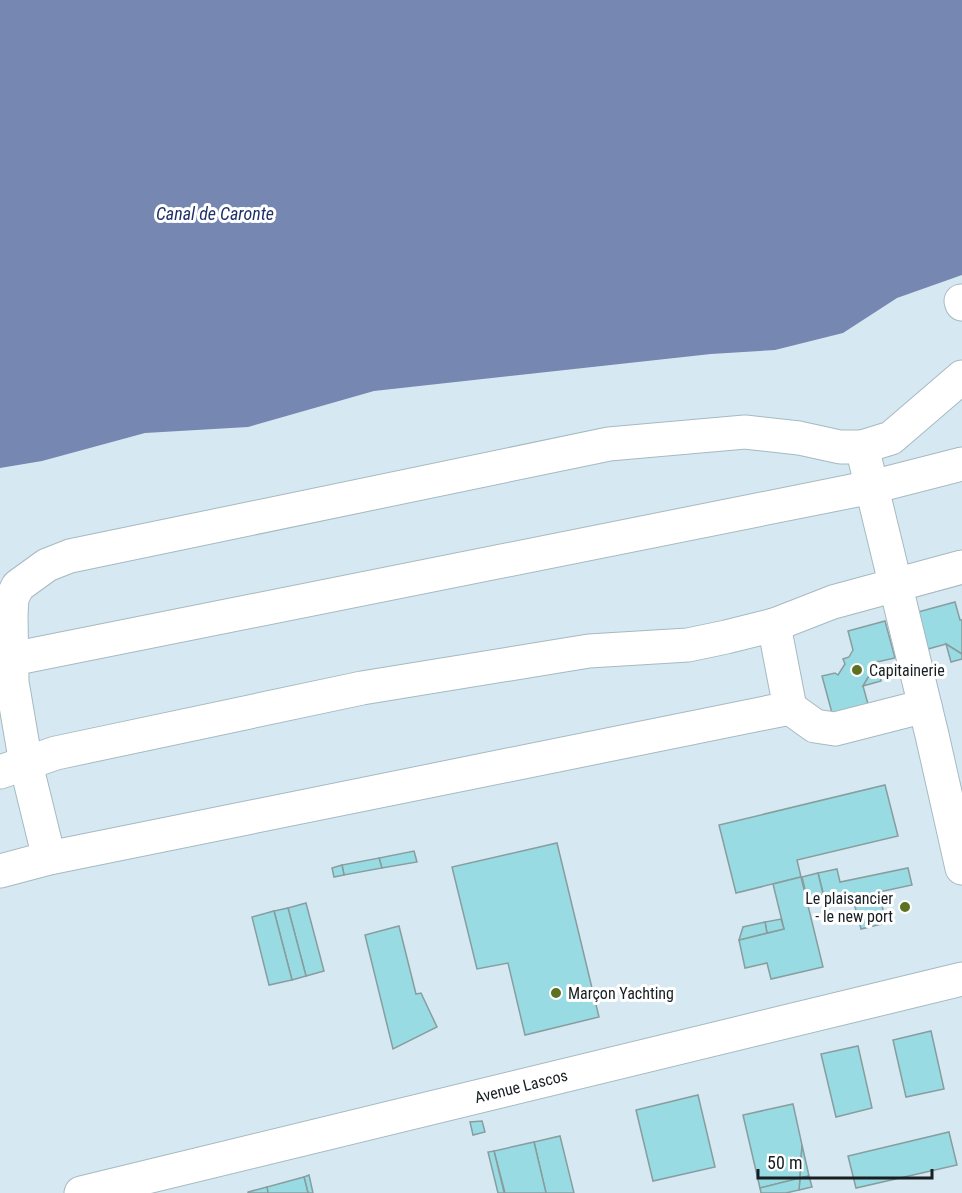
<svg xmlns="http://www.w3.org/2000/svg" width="962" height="1193" font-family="'Roboto Condensed',sans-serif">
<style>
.water{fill:#7687b2}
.building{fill:#98dbe3;stroke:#889d9f;stroke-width:1.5}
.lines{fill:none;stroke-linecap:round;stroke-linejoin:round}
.minor-casing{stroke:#a6b9c1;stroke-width:35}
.minor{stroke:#fff;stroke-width:33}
.poi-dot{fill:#5e7120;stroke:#fff;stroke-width:2}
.labels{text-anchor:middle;stroke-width:6;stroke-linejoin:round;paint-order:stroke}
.poi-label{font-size:16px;fill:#181f22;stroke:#fff;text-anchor:start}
.street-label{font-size:16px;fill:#181f22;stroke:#fff}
.water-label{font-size:18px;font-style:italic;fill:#203168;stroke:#fff}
</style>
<rect width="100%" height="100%" fill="#d6e9f2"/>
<path class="water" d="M0,0H962V275L897,298L843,333L775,350L711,354L374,391L248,427L145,433L42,461L0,468Z"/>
<g class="building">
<path d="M955,602L960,620H962V654L946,644L928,649L918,612Z"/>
<path d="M885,621L895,658L877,662L863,686L868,704L832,713L822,676L835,673L838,675L845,664L843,659L849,657L853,650L848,631Z"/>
<path d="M946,644L962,654V659L951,662Z"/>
<path d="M877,662L881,681L863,686Z"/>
<path d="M885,785L898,836L797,860L801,877L736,893L719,825Z"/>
<path d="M557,843L599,1017L525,1035L508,963L477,969L452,867Z"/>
<path d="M414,851L417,862L382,868L379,858Z"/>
<path d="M379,858L382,868L344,875L342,865Z"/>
<path d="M342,865L344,875L334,877L332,868Z"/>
<path d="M908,868L912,885L879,892L886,923L861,929L853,899L842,901L841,896L825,900L818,873L837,869L840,882Z"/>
<path d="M818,873L823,894L807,898L802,877Z"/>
<path d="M801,877L823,967L771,979L767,963L745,968L739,940L784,929L773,884Z"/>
<path d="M306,903L324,971L306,976L288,908Z"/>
<path d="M288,908L306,976L292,980L274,911Z"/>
<path d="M274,911L292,980L269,985L252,917Z"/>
<path d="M781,919L784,929L767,933L765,922Z"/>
<path d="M765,922L767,933L739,940L743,927Z"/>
<path d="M399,926L416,994L421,993L437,1027L393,1049L365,935Z"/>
<path d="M931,1031L944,1089L906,1097L893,1040Z"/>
<path d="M858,1046L872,1108L836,1117L821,1054Z"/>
<path d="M698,1095L715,1167L653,1181L636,1110Z"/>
<path d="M793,1104L802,1145L800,1178L760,1188L743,1115Z"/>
<path d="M482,1121L485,1132L473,1135L470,1122Z"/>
<path d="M949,1132L957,1165L856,1188L848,1156Z"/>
<path d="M560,1136L574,1193H546L534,1142Z"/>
<path d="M534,1142L546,1193H505L494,1151Z"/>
<path d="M802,1145L809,1176L800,1178Z"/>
<path d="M494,1151L504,1192L505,1193H498L488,1152Z"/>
<path d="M309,1175L313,1193H308L304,1177Z"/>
<path d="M809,1176L812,1187L799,1190L800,1178Z"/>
<path d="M304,1177L308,1193H268L267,1187Z"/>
<path d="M800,1178L799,1190L786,1193H761L760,1188Z"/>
<path d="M267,1187L268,1193H248V1192Z"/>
</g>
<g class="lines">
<g class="minor-casing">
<g id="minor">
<path d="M961,301L962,304"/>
<path d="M962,377L891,438L862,447L932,735L962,868"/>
<path d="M12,659L872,487L962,464"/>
<path d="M790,708L815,726L835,729L925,706"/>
<path d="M0,772L56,753L362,688L589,651L688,645L726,637L774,625L833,602L962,567"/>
<path d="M49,858L26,764L12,682L11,615L12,598L18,586L47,565L70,556L609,444L745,432L799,438L840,447H862"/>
<path d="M0,871L49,858L790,708L774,625"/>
<path d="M81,1193L962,979"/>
</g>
</g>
<use href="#minor" class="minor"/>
</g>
<g class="poi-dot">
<circle cx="857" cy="670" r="6"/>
<circle cx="905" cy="907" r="6"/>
<circle cx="556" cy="993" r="6"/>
</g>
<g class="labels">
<g class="poi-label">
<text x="869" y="676">Capitainerie</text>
<text x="893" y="904" text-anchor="end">Le plaisancier<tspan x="893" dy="18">- le new port</tspan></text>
<text x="568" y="999">Marçon Yachting</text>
</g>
<g class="street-label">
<text transform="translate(521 1086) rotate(-14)" y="6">Avenue Lascos</text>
</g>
<g class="water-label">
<text x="215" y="220">Canal de Caronte</text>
</g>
</g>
<path d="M758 1169v9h174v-9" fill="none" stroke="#181f22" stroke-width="3"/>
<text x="767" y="1169" font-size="18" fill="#181f22" stroke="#ffffff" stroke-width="4.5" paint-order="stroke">50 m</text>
</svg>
